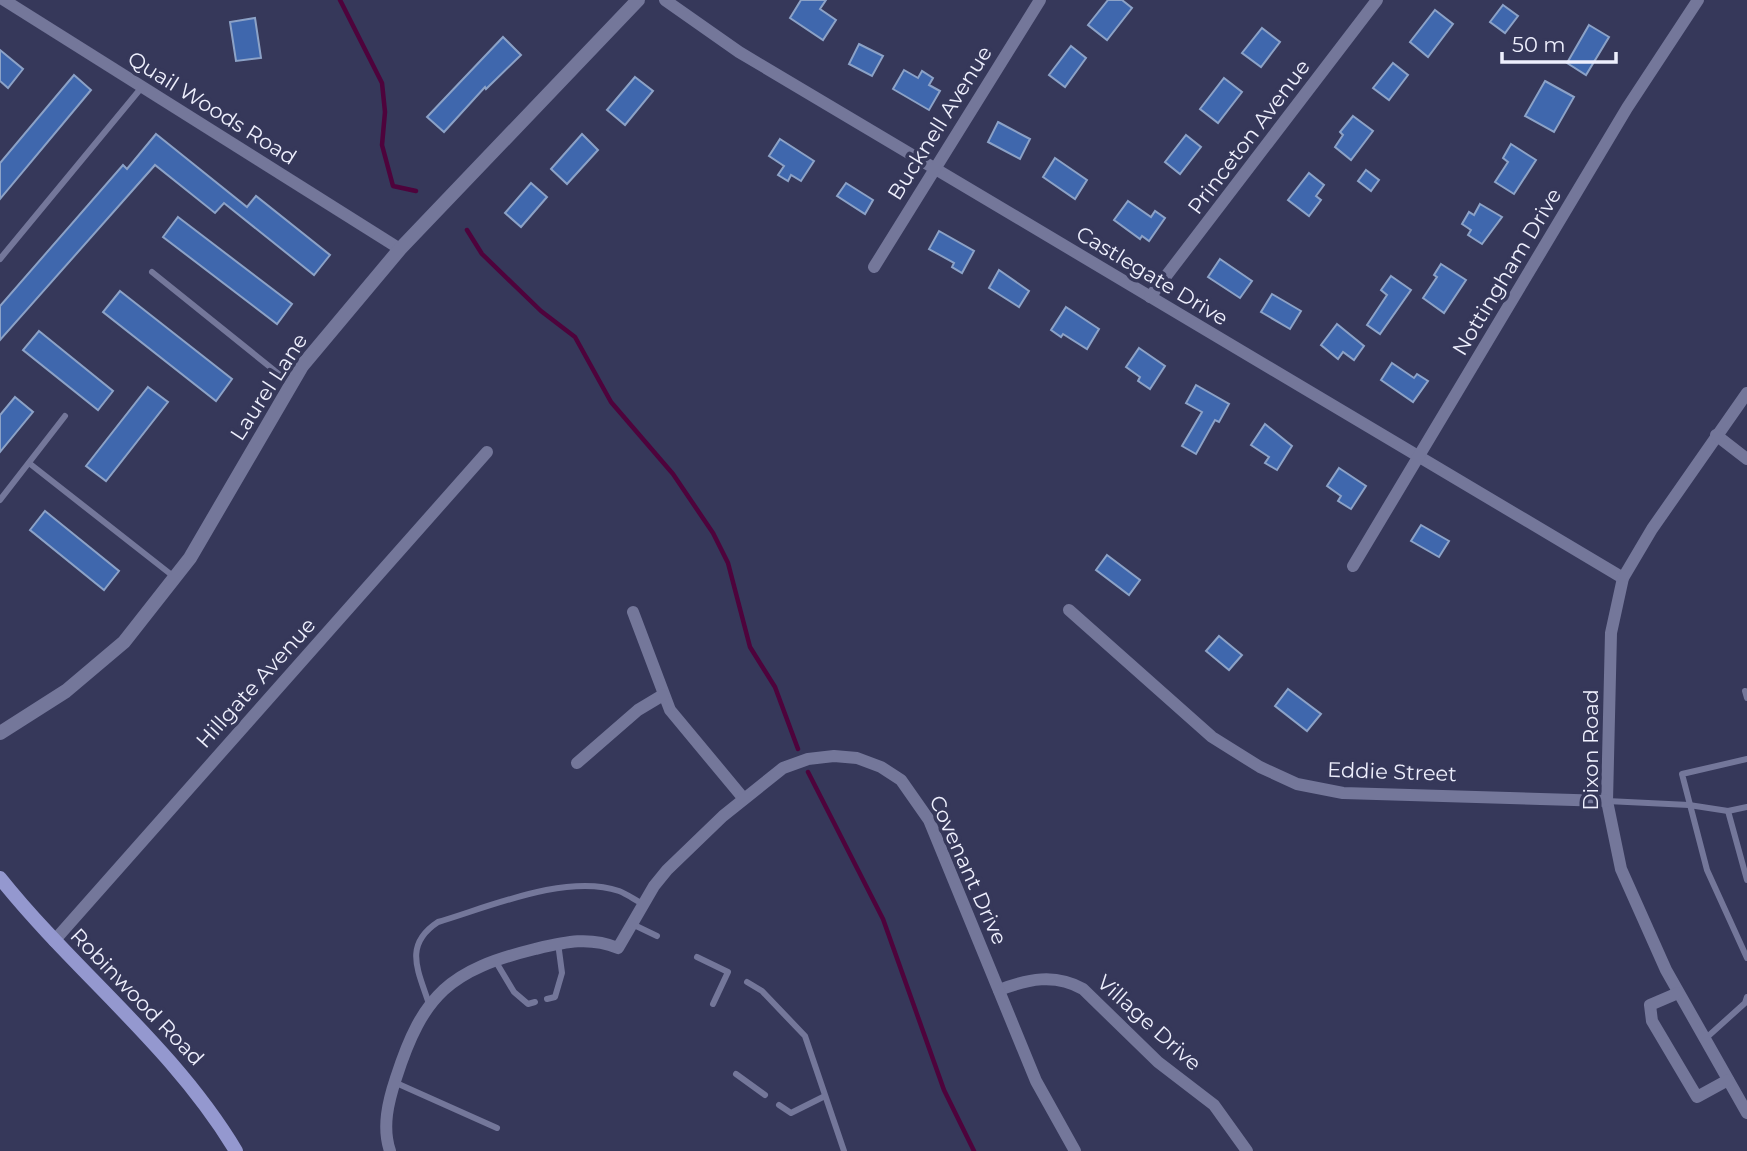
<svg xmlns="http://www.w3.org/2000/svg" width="1747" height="1151" font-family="Montserrat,sans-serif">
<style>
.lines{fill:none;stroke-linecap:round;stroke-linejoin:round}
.stream{stroke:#4e033c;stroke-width:4.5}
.building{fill:#3f67ad;stroke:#8ca2c7;stroke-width:2}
.service{stroke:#74779a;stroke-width:6}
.minor{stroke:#74779a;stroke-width:12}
.tertiary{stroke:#74779a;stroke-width:14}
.secondary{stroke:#9498cf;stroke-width:14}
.labels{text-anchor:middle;stroke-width:7;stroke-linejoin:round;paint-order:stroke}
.street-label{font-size:21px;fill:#eeeffd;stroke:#36385a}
</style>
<rect width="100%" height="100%" fill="#36385a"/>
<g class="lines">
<g class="stream">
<path d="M340,0L382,83L385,112L382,145L393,186L416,191"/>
<path d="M467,230L482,254L541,311L575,337L611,402L673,474L713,533L728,563L750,647L775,687L798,749"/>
<path d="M808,772L883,919L944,1090L974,1151"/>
</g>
</g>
<g class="building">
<path d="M801,0H826L820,9L836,20L823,40L790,18Z"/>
<path d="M1108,0H1122L1132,8L1107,40L1088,25Z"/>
<path d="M1503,5L1518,16L1505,33L1490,22Z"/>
<path d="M1435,10L1453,24L1428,57L1410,42Z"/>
<path d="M255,18L261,58L236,61L230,22Z"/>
<path d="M1589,25L1609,37L1586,75L1567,63Z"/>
<path d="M1262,28L1280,42L1261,67L1242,53Z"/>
<path d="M503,37L521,55L486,89L485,87L444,132L427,117Z"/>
<path d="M859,44L883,56L872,76L849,64Z"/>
<path d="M1071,46L1086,58L1065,87L1049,75Z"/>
<path d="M0,50L23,69L8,88L0,81Z"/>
<path d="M1393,63L1408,75L1389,100L1373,88Z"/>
<path d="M904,70L918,78L922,71L933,78L929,85L940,91L929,110L893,89Z"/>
<path d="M74,75L91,90L0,199V163Z"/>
<path d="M635,77L653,91L625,125L607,110Z"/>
<path d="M1224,78L1242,92L1218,123L1200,109Z"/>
<path d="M1545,81L1574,97L1554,132L1525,116Z"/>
<path d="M1353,116L1373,131L1351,160L1335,147L1343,135L1340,132Z"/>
<path d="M998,122L1030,139L1020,159L988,142Z"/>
<path d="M156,134L247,207L256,196L330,255L314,275L224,203L215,213L155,165L0,340V306L123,165L127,169Z"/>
<path d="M582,134L598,150L567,184L551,169Z"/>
<path d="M1186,135L1201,147L1180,174L1165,162Z"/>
<path d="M780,139L814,161L801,181L791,175L788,181L778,175L784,166L769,156Z"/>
<path d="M1511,144L1536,160L1514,194L1495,182L1508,162L1503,158Z"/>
<path d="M1055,158L1087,180L1075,199L1043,177Z"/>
<path d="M1366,170L1379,180L1371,191L1358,181Z"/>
<path d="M1309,173L1324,185L1316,196L1321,200L1309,216L1288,200Z"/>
<path d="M531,183L547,197L521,227L505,213Z"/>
<path d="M846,183L873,200L865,214L837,196Z"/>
<path d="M1128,201L1151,217L1155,211L1165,218L1149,241L1142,236L1140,239L1114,220Z"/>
<path d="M1480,204L1502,217L1482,244L1468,235L1471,230L1462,224L1469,212L1474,215Z"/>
<path d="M178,217L292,304L277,324L163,237Z"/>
<path d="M939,231L974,251L962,273L952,267L954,263L929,249Z"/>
<path d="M1220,259L1252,281L1240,298L1208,277Z"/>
<path d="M1441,264L1466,280L1444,313L1423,298L1437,277L1434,275Z"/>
<path d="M999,270L1029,291L1019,307L989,288Z"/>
<path d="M1391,276L1411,290L1380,334L1367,325L1387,295L1381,290Z"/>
<path d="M120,291L232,379L216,401L103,312Z"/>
<path d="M1272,294L1301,311L1290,329L1261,312Z"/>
<path d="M1066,307L1099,329L1087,349L1063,334L1061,337L1051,330Z"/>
<path d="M1337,324L1364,346L1354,360L1343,352L1338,359L1321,345Z"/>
<path d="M39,331L113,391L98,410L23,350Z"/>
<path d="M1139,348L1165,366L1150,389L1138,381L1140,377L1126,367Z"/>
<path d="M1392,363L1414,378L1417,374L1428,381L1413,402L1381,380Z"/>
<path d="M1196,385L1229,404L1219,422L1215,420L1196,454L1182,446L1202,412L1186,403Z"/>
<path d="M148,387L168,402L106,481L86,466Z"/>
<path d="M15,397L33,412L0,452V415Z"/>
<path d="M1265,424L1292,446L1277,470L1265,463L1269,457L1251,445Z"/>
<path d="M1339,468L1366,486L1351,509L1338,501L1341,496L1327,486Z"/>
<path d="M45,511L119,571L104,590L30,530Z"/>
<path d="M1421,525L1449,541L1439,557L1411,541Z"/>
<path d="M1107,555L1140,580L1129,595L1096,570Z"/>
<path d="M1219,636L1242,655L1229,670L1206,651Z"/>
<path d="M1288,689L1321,714L1307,731L1275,706Z"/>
</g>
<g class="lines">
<g class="service">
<path d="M0,259L142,87"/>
<path d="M152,272L290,383"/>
<path d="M29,463L173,576"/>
<path d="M0,500L65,416"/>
<path d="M1745,691L1747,698"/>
<path d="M1747,759L1682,774L1707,870L1747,958"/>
<path d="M1607,801L1689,805L1728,811L1747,807"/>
<path d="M1728,811L1747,880"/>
<path d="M632,924L657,936"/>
<path d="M697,957L728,972L713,1004"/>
<path d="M496,962L514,992L528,1004L535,1002"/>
<path d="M747,982L762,991L805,1036L844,1151"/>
<path d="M547,999L555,997L562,973L558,943"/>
<path d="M429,1004C418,970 403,945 438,922C489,907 567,873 619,891C627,894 635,900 643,904"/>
<path d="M1705,1039L1745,1003L1747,997"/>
<path d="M736,1074L765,1095"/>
<path d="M394,1082L497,1128"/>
<path d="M779,1105L791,1113L825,1096"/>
</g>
<g class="minor">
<path d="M4,0L400,249"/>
<path d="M665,0L739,52L1623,578"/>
<path d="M874,267L1040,0"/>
<path d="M1150,297L1377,0"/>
<path d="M1747,393L1652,529L1623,578L1611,633L1607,801L1621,869L1666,970L1747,1113"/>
<path d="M1716,435L1747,459"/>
<path d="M1353,566L1627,108L1698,0"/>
<path d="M1069,610L1212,737L1260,767L1297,784L1343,793L1607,801"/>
<path d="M633,612L670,710L744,799"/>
<path d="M577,763L638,710L663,695"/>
<path d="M54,941L487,452"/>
<path d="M999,990C1028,979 1055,973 1083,989L1158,1062L1214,1105L1247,1151"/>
<path d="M1678,993L1650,1005L1652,1021L1697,1097L1728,1080"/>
<path d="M390,1151C382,1127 388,1102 396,1078C423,994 450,970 535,949C565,942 589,936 618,948L654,886L667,870L723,816L783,768L808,759L834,756L857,758L881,767L901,780L929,820L1036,1081L1075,1151"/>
</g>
<path class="tertiary" d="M0,733L66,691L124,642L190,558L302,366L400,249L638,0"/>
<path class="secondary" d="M0,878C76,973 173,1046 236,1151"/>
</g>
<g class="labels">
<g class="street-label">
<text transform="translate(212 108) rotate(32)" y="7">Quail Woods Road</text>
<text transform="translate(940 123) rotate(-58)" y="7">Bucknell Avenue</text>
<text transform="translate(1249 137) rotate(-53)" y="7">Princeton Avenue</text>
<text transform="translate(1507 272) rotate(-59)" y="7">Nottingham Drive</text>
<text transform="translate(1152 276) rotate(31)" y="7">Castlegate Drive</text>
<text transform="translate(269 387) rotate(-57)" y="7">Laurel Lane</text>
<text transform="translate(256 683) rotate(-48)" y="7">Hillgate Avenue</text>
<text transform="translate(1591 750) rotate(-90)" y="7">Dixon Road</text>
<text transform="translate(1392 772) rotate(2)" y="7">Eddie Street</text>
<text transform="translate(968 870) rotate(66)" y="7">Covenant Drive</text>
<text transform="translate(137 997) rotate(46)" y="7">Robinwood Road</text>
<text transform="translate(1149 1023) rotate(42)" y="7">Village Drive</text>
</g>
</g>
<path d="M1502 52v10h114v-10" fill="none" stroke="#eeeffd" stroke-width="3.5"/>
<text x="1512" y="52" font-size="21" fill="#eeeffd" stroke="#36385a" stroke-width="5" paint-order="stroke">50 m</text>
</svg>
